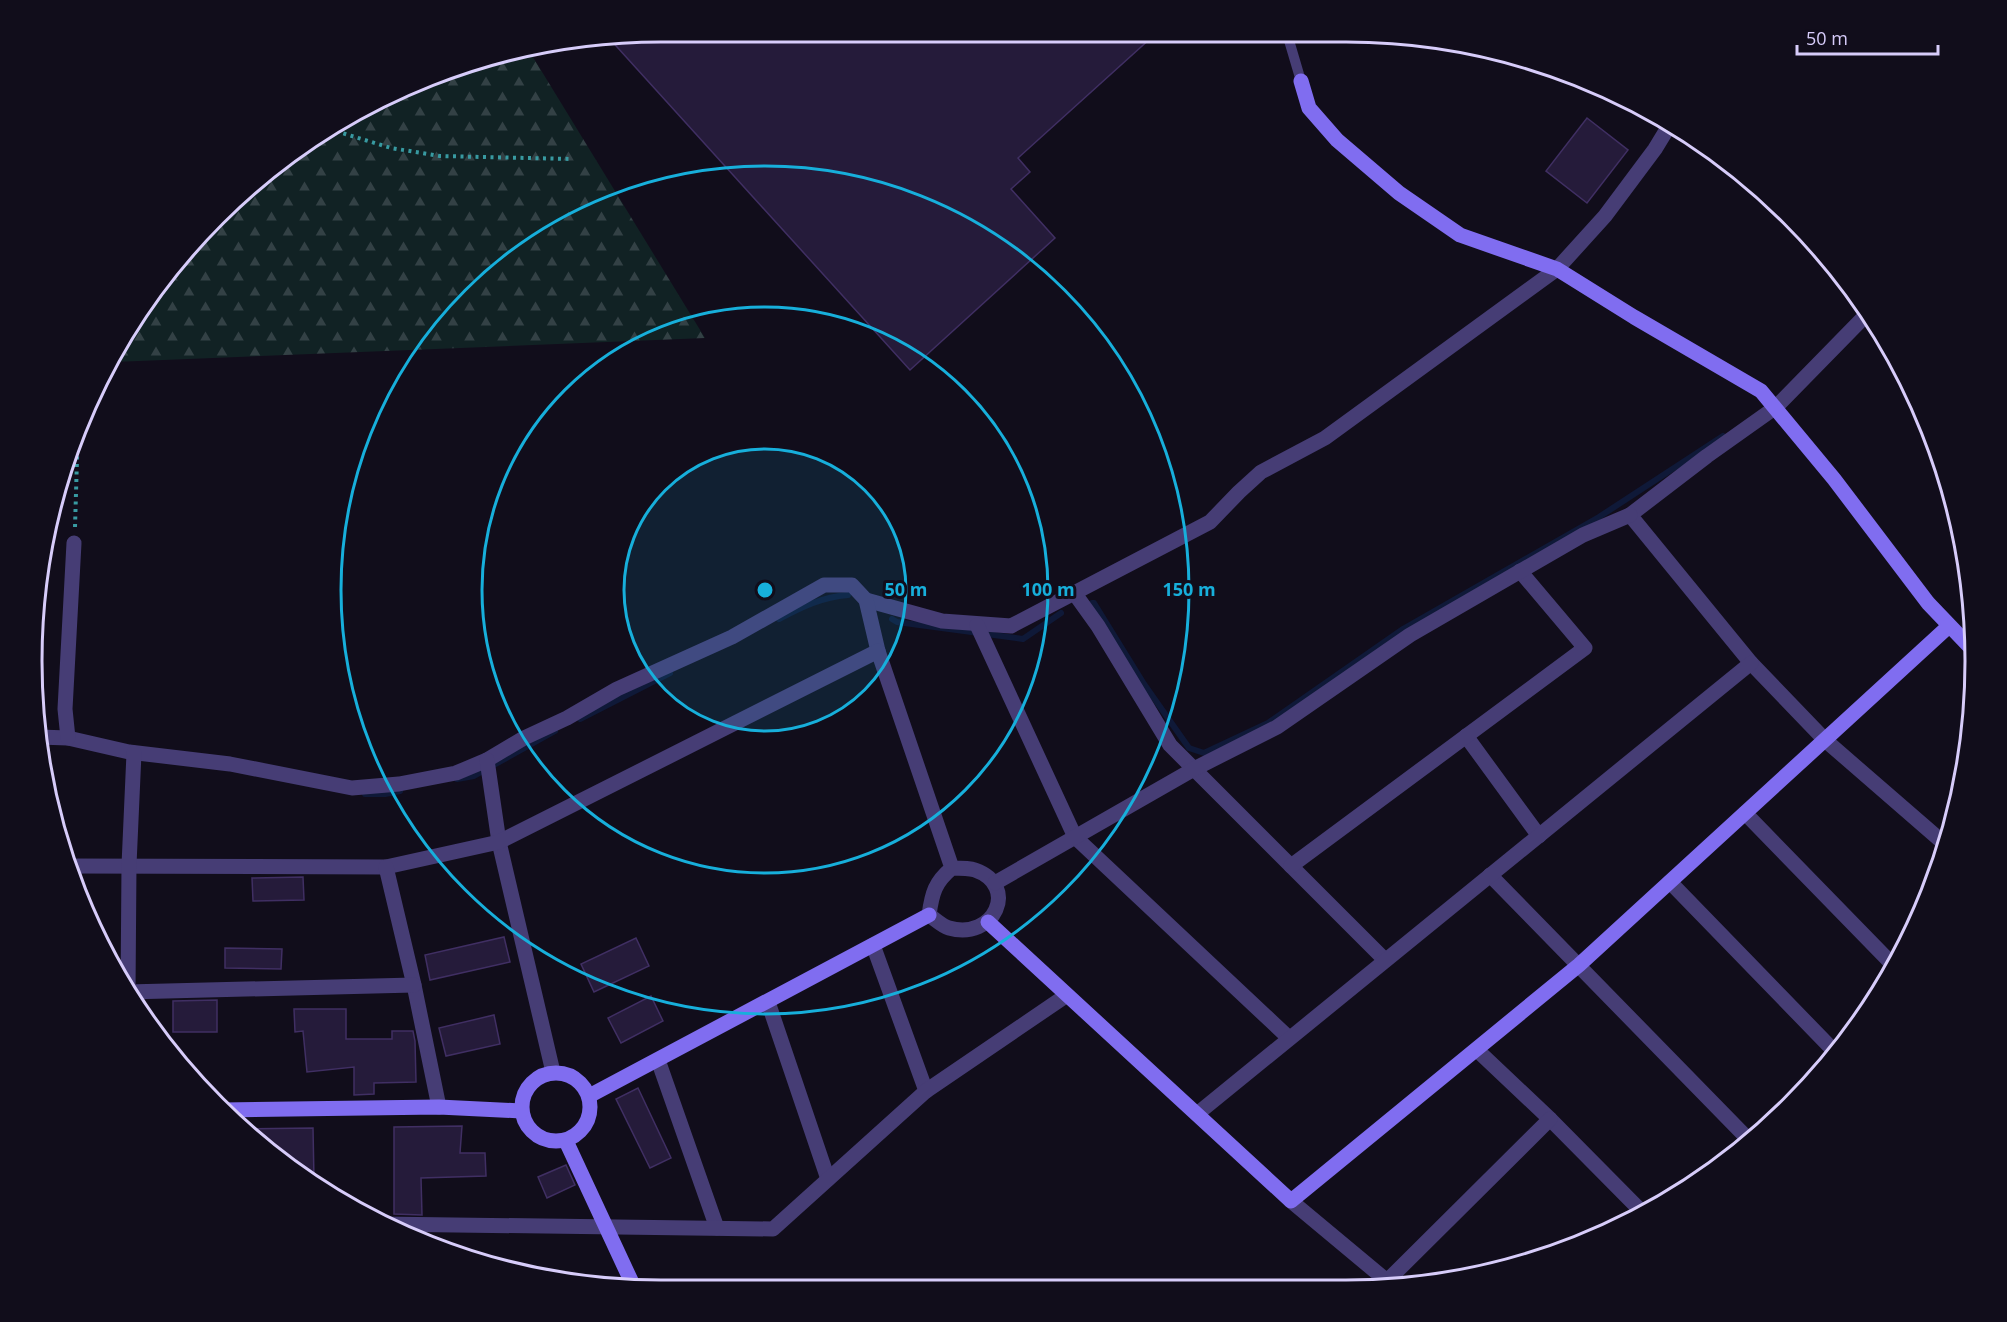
<svg xmlns="http://www.w3.org/2000/svg" width="2007" height="1322" font-family="'Open Sans',sans-serif">
<style>
.forest{fill:url(#forest-firs)}
.lines{fill:none;stroke-linecap:round;stroke-linejoin:round}
.stream{stroke:#0f1938;stroke-width:6}
.building{fill:#251b3a;stroke:#402f63;stroke-width:1.5}
.path{stroke:#389aa1;stroke-width:4;stroke-dasharray:3 4.5;stroke-linecap:butt}
.lane{stroke:#463d75;stroke-width:10}
.street{stroke:#463d75;stroke-width:15}
.secondary{stroke:#806df0;stroke-width:15}
.ring{fill:none;stroke:#17afdb;stroke-width:3}
.rim{fill:none;stroke:#d7ccfa;stroke-width:3}
.centre{fill:#17afdb;stroke:#110d1b;stroke-width:3}
.ring-label{font-size:18px;text-anchor:middle;font-weight:bold;fill:#17afdb;stroke:#110d1b;stroke-width:6;stroke-linejoin:round;paint-order:stroke}
</style>
<defs>
<pattern id="forest-firs" width="22" height="20" patternUnits="userSpaceOnUse" patternTransform="scale(1.5)"><rect width="22" height="20" fill="#112224"/><path d="M5 1l3.5 6h-7zM16 11l3.5 6h-7z" fill="#334145"/></pattern>
</defs>
<rect width="100%" height="100%" fill="#110d1b"/>
<path class="forest" d="M528,49L705,338L113,362L162,278L246,188L311,138L459,65Z"/>
<g class="lines">
<g class="stream">
<path d="M1092,603H1094L1144,684L1189,748L1204,753L1268,723L1403,629L1599,517L1723,436"/>
<path d="M779,619C802,607 822,597 848,595"/>
<path d="M892,619L897,622L1023,639L1061,613"/>
<path d="M580,719L670,673"/>
<path d="M457,779L474,776L555,731"/>
<path d="M365,794H385L400,791"/>
</g>
</g>
<g class="building">
<path d="M608,37H1152L1018,158L1030,172L1011,189L1055,238L910,370Z"/>
<path d="M1587,118L1628,150L1587,203L1546,171Z"/>
<path d="M303,877L304,900L253,901L252,878Z"/>
<path d="M504,937L510,962L430,980L425,955Z"/>
<path d="M636,938L649,966L594,992L581,964Z"/>
<path d="M225,948L282,949L281,969L225,968Z"/>
<path d="M651,996L663,1021L621,1043L608,1018Z"/>
<path d="M217,1000V1032H173V1001Z"/>
<path d="M294,1009H346V1039H392V1031H413L415,1041L416,1082L374,1083V1094L354,1095V1067L307,1072L303,1031L295,1032Z"/>
<path d="M494,1015L500,1044L446,1056L439,1028Z"/>
<path d="M638,1088L671,1158L650,1168L616,1099Z"/>
<path d="M462,1126L460,1153H485L486,1176L421,1178L422,1215L394,1214V1127Z"/>
<path d="M313,1128L314,1180L241,1129Z"/>
<path d="M566,1165L575,1185L547,1198L538,1177Z"/>
</g>
<g class="lines">
<g class="path">
<path d="M329,129L391,148L440,156L571,159"/>
<path d="M75,527L78,425"/>
</g>
<path class="lane" d="M1288,37L1301,81"/>
<g class="street">
<path d="M1868,313L1776,407L1707,456L1630,515L1751,663L1825,740L1946,845"/>
<path d="M1075,594L1098,626L1170,745L1385,960"/>
<path d="M866,600L942,621L1011,626L1210,522L1239,492L1261,472L1325,438L1557,269L1605,216L1655,149L1669,126"/>
<path d="M977,625L1075,837L1289,1038"/>
<path d="M1466,736L1539,836"/>
<path d="M39,737L68,738L129,752L230,764L352,788L399,784L456,773L487,760L524,738L567,718L617,689L732,637L824,585H852L866,600L878,651"/>
<path d="M68,738L65,709L74,543"/>
<path d="M487,760L499,842L553,1072"/>
<path d="M1745,813L1895,967"/>
<path d="M70,866L386,867L499,842L878,651L952,868C935,882 932,893 929,915C935,919 942,926 949,928C994,941 1020,886 975,870C969,868 960,868 952,868"/>
<path d="M1291,866L1585,648L1520,571"/>
<path d="M386,867L414,985L439,1107"/>
<path d="M1490,875L1750,1141"/>
<path d="M1670,882L1836,1053"/>
<path d="M995,883L1194,769L1277,727L1410,635L1583,535L1630,515"/>
<path d="M873,945L926,1091"/>
<path d="M127,992L414,985"/>
<path d="M128,992L129,865L134,753"/>
<path d="M768,1002L828,1179"/>
<path d="M1477,1050L1550,1119L1644,1214"/>
<path d="M658,1060L717,1228"/>
<path d="M1197,1114L1751,663"/>
<path d="M1291,1201L1387,1281L1550,1119"/>
<path d="M381,1224L773,1229L926,1091L1067,995"/>
</g>
<g class="secondary">
<path d="M1301,81L1309,108L1337,140L1399,193L1460,235L1557,269L1634,317L1761,391L1834,479L1928,603L1973,650"/>
<path d="M988,922L1291,1201L1579,965L1949,626"/>
<circle cx="556" cy="1107" r="34"/>
<path d="M589,1096L929,915"/>
<path d="M222,1110L439,1107L521,1111"/>
<path d="M566,1141L633,1285"/>
</g>
</g>
<circle cx="765" cy="590" r="141" fill="#17afdb" fill-opacity=".12"/>
<g class="ring">
<circle cx="765" cy="590" r="141"/>
<circle cx="765" cy="590" r="283"/>
<circle cx="765" cy="590" r="424"/>
</g>
<path d="M0 0H2007V1322H0ZM661 42H1346A619 619 0 0 1 1965 661V661A619 619 0 0 1 1346 1280H661A619 619 0 0 1 42 661V661A619 619 0 0 1 661 42Z" fill="#110d1b" fill-rule="evenodd"/>
<path class="rim" d="M661 42H1346A619 619 0 0 1 1965 661V661A619 619 0 0 1 1346 1280H661A619 619 0 0 1 42 661V661A619 619 0 0 1 661 42Z"/>
<circle cx="765" cy="590" r="9" class="centre"/>
<g class="ring-label">
<text x="906" y="596">50 m</text>
<text x="1048" y="596">100 m</text>
<text x="1189" y="596">150 m</text>
</g>
<path d="M1797 45v9h141v-9" fill="none" stroke="#d7ccfa" stroke-width="3"/>
<text x="1806" y="45" font-size="18" fill="#d7ccfa" stroke="#110d1b" stroke-width="4.5" paint-order="stroke">50 m</text>
</svg>
